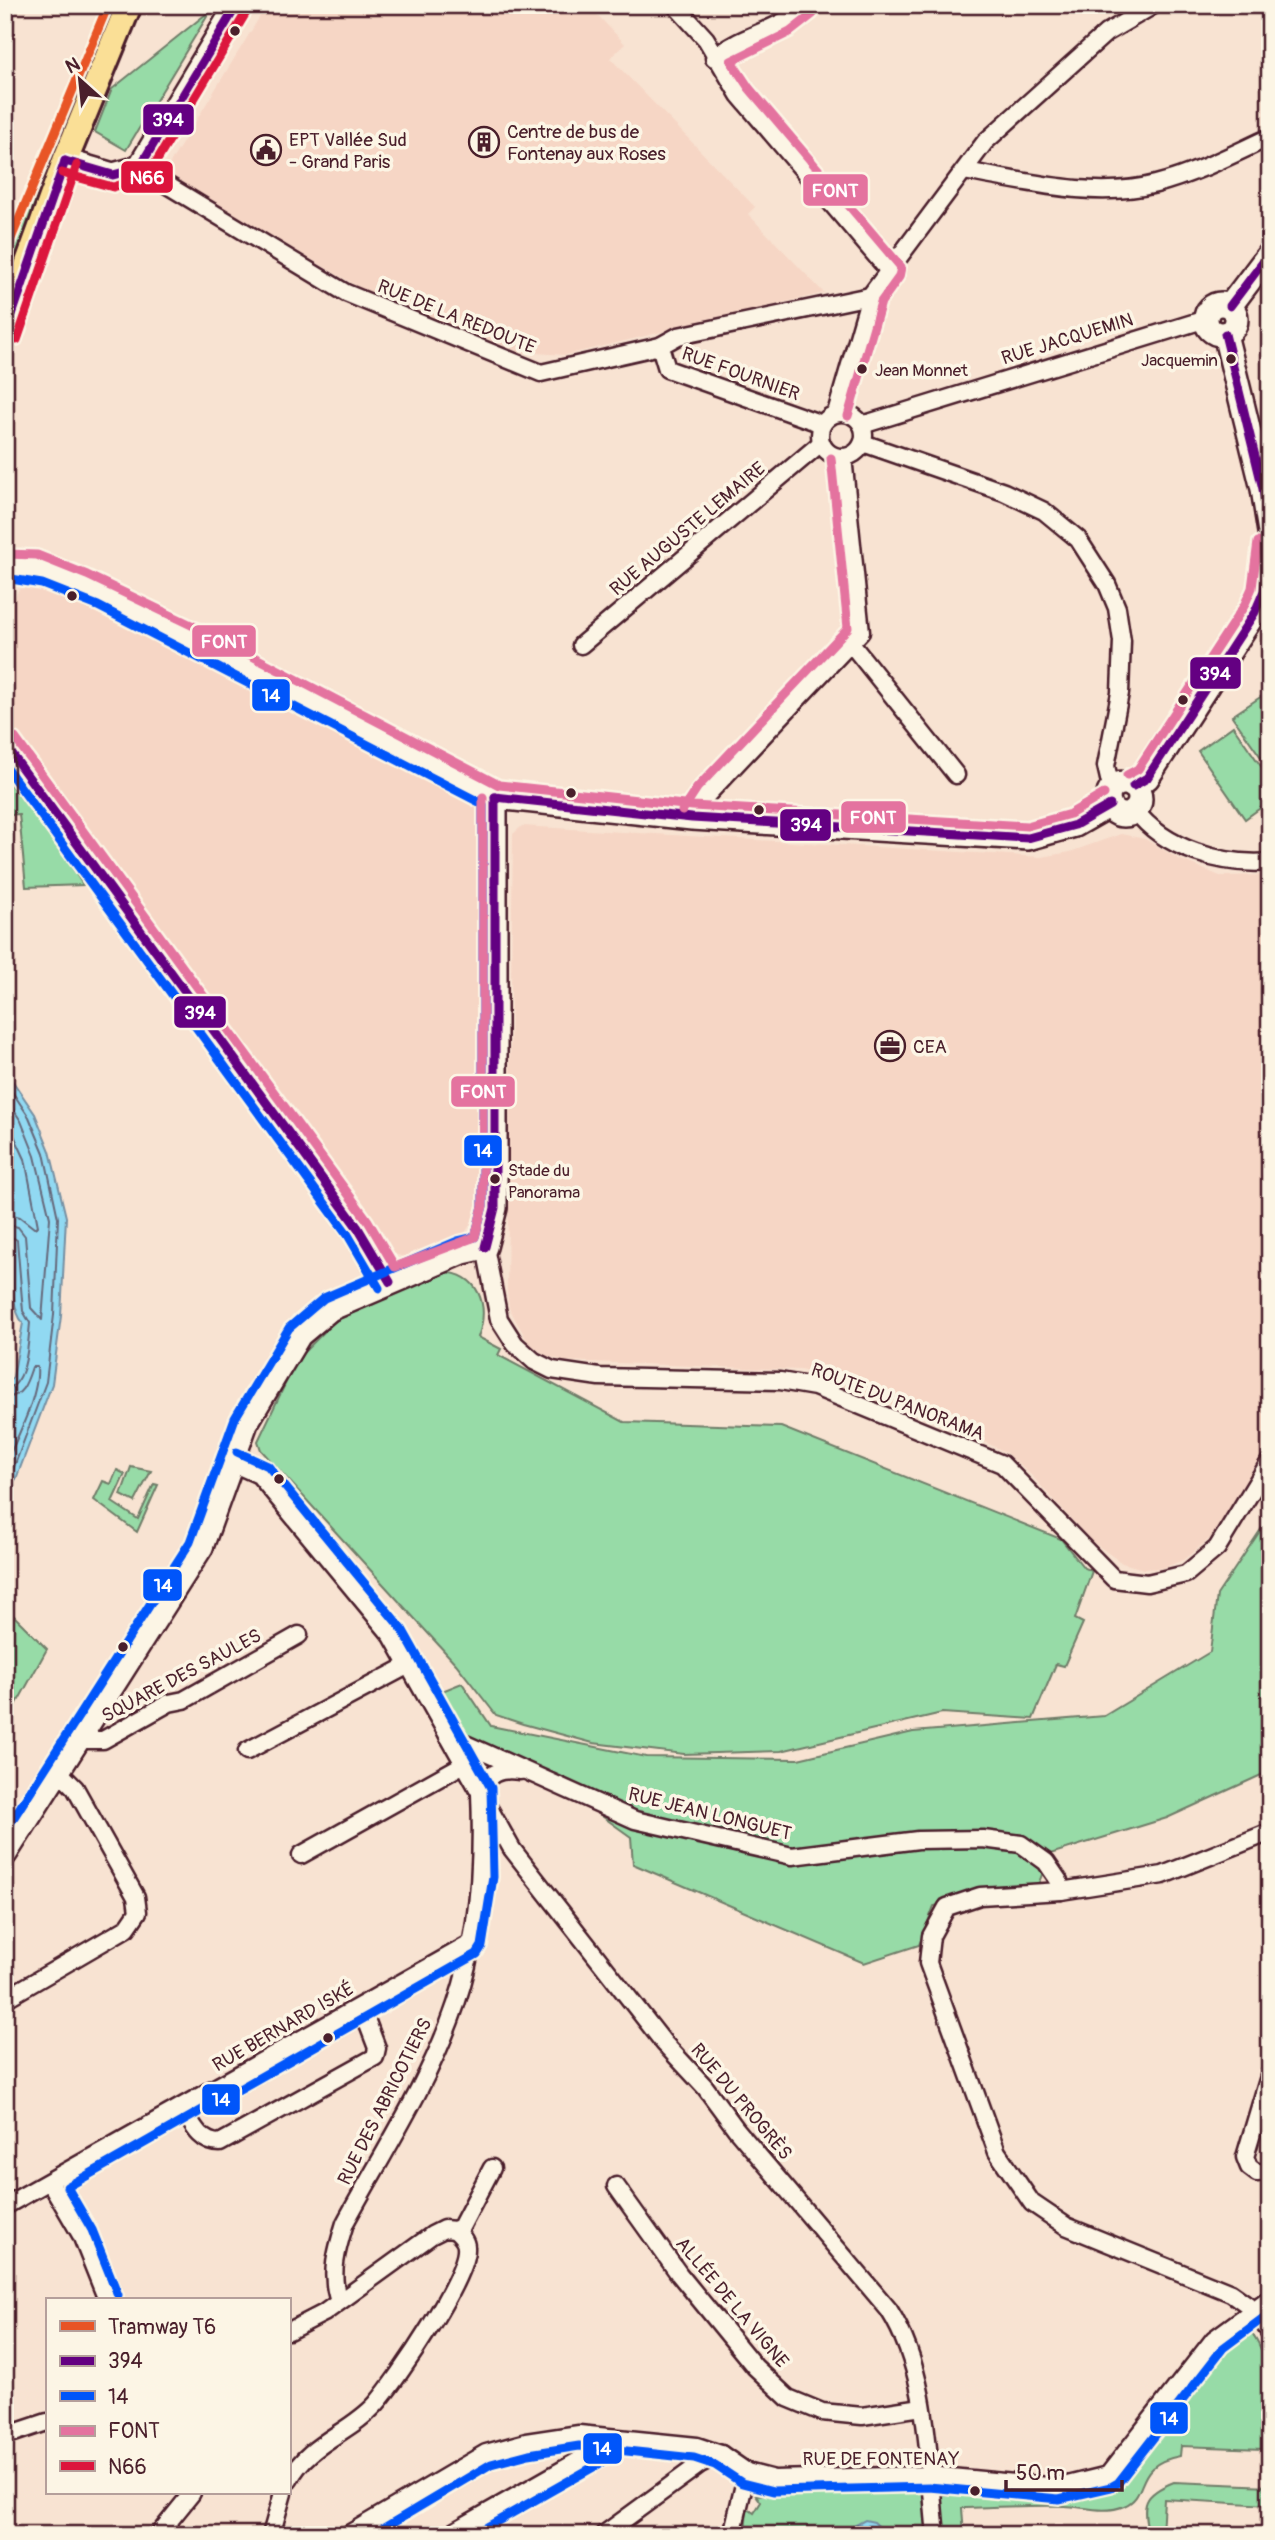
<svg xmlns="http://www.w3.org/2000/svg" width="1275" height="2540" font-family="Pangolin,sans-serif">
<style>
.built{fill:#f6d6c5}
.green{fill:#97dba7;stroke:#707d69;stroke-width:2}
.water{fill:#91d9f2;stroke:#758fa2;stroke-width:2}
.lines{fill:none;stroke-linecap:round;stroke-linejoin:round}
.shore{stroke:#66697b;stroke-width:2}
.street-casing{stroke:#4a1f2b;stroke-width:21}
.secondary-casing{stroke:#4a1f2b;stroke-width:28}
.primary-casing{stroke:#4a1f2b;stroke-width:30}
.street{stroke:#fcf5e5;stroke-width:16}
.secondary{stroke:#fcf5e5;stroke-width:23}
.primary{stroke:#fadf96;stroke-width:24}
.bus-1-casing{stroke:#fcf5e5;stroke-width:14}
.bus-2-casing{stroke:#fcf5e5;stroke-width:14}
.bus-3-casing{stroke:#fcf5e5;stroke-width:14}
.bus-4-casing{stroke:#fcf5e5;stroke-width:14}
.bus-1{stroke:#640082;stroke-width:9}
.bus-2{stroke:#0055fa;stroke-width:9}
.bus-3{stroke:#e4739f;stroke-width:9}
.bus-4{stroke:#dc143c;stroke-width:9}
.tram-1-casing{stroke:#fcf5e5;stroke-width:14}
.tram-1{stroke:#e85426;stroke-width:9}
.bus-dot{fill:#4a1f2b;stroke:#fcf5e5;stroke-width:2.5}
.labels{text-anchor:middle;stroke-width:7;stroke-linejoin:round;paint-order:stroke}
.bus-label{font-size:17px;fill:#4a1f2b;stroke:#fcf5e5;text-anchor:start}
.poi-label{font-size:19px;fill:#4a1f2b;stroke:#fcf5e5;text-anchor:start}
.street-label{font-size:19px;fill:#4a1f2b;stroke:#fcf5e5}
.line-badge{stroke:#fcf5e5;stroke-width:2.5}
.badge-label{font-size:19px;text-anchor:middle;font-weight:bold;fill:#fff}
</style>
<rect width="100%" height="100%" fill="#f8e3d2"/>
<filter id="ink" filterUnits="userSpaceOnUse"><feTurbulence type="fractalNoise" baseFrequency=".0143" numOctaves="2"/><feDisplacementMap in="SourceGraphic" scale="14" xChannelSelector="R" yChannelSelector="G"/><feConvolveMatrix kernelMatrix="1 2 1 2 8 2 1 2 1" color-interpolation-filters="sRGB"/></filter>
<g filter="url(#ink)">
<g class="built">
<path d="M267,5H588L625,44L610,58L755,207L748,214L824,293L566,355L520,352L367,292L174,179L170,163Z"/>
<path d="M37,583L474,804L485,822L482,1207L462,1237L412,1259L394,1254L5,728V617L19,589Z"/>
<path d="M522,826L1041,857L1070,852L1121,834L1145,839L1179,859L1220,876L1270,875V1440L1212,1537L1183,1560L1163,1568L1144,1569L1122,1563L1090,1540L1033,1477L1005,1452L977,1438L829,1379L801,1370L564,1361L545,1355L528,1342L509,1308L507,1290L513,834Z"/>
</g>
<g class="green">
<path d="M211,10L126,150L95,132L112,89Z"/>
<path d="M61,123L70,126L5,298V262Z"/>
<path d="M1268,692L1270,694V770L1232,716Z"/>
<path d="M1233,726L1270,779V801L1245,819L1198,751Z"/>
<path d="M5,778L55,841L83,885L26,887L19,814L5,815Z"/>
<path d="M443,1272C479,1274 490,1305 478,1337L501,1349L498,1355L624,1422L781,1427L1061,1539L1084,1568L1092,1571L1075,1619L1083,1623L1064,1666L1056,1664L1033,1719L942,1713L781,1751L684,1754L593,1743L523,1724L496,1715L456,1664L261,1450L258,1441L297,1359L335,1321Z"/>
<path d="M131,1467L151,1471L135,1502L121,1495Z"/>
<path d="M117,1470L125,1474L112,1502L138,1519L154,1484L158,1485L137,1532L94,1500L103,1481L111,1484Z"/>
<path d="M1270,1516V1771L1167,1818L1050,1854L1038,1885L934,1906L919,1945L864,1963L633,1864L631,1837L546,1776L454,1734L437,1693L462,1683L491,1726L646,1757L798,1759L913,1732L1104,1716L1210,1652L1217,1595Z"/>
<path d="M5,1607L47,1649L5,1725Z"/>
<path d="M1249,2330C1275,2355 1270,2423 1270,2461H1265L1263,2449L1181,2446L1180,2456C1131,2465 1151,2495 1124,2506C1106,2514 1084,2507 1065,2506C1031,2505 996,2507 962,2508L964,2535H945L940,2495L1115,2487L1179,2402L1238,2335Z"/>
<path d="M1174,2482L1269,2486L1268,2505L1164,2499L1162,2535H1149C1141,2504 1143,2494 1174,2482Z"/>
<path d="M919,2490L925,2495L929,2535H745L747,2508L754,2513L761,2502L756,2495Z"/>
</g>
<g class="water">
<path d="M5,1070L35,1114L50,1151L66,1217L61,1316L52,1384L16,1479L5,1490V1385L13,1377L23,1323C8,1305 15,1265 11,1242L5,1238Z"/>
<path d="M865,2520L874,2522L888,2535H837Z"/>
</g>
<g class="lines">
<g class="shore">
<path d="M5,1081L29,1117L44,1153L58,1218L54,1315L46,1382L11,1475L5,1480"/>
<path d="M5,1097L21,1121L35,1156L50,1218L42,1320L31,1308L25,1236L18,1227L5,1224"/>
<path d="M5,1116L25,1159L38,1226L34,1228L20,1217L5,1213"/>
<path d="M5,1233L17,1240L23,1311L30,1323C28,1341 28,1386 5,1389"/>
<path d="M5,1398C23,1397 27,1382 32,1367H37C40,1394 16,1440 5,1465"/>
</g>
<g class="street-casing">
<g id="street">
<path d="M675,5L706,39L739,95L889,271"/>
<path d="M714,58C741,34 781,31 805,5"/>
<path d="M139,168L346,293L541,373L660,346L678,336L870,296"/>
<path d="M964,171C1024,181 1095,200 1156,184C1195,174 1233,154 1270,137"/>
<path d="M660,346L667,369L822,424"/>
<circle cx="842" cy="435" r="22"/>
<path d="M836,413L870,296L985,142L1106,33L1154,5"/>
<path d="M862,425L1206,319"/>
<path d="M863,443L1004,492L1044,511L1078,539L1107,584L1117,608L1122,641L1120,693L1106,766L1109,779L1117,785"/>
<path d="M581,645L821,443"/>
<path d="M852,645L956,775"/>
<path d="M5,745L358,1228L390,1282"/>
<path d="M1135,810C1164,849 1223,866 1270,862"/>
<path d="M692,818L706,796L861,632L843,457"/>
<path d="M485,1247L499,1319L515,1344L534,1361L552,1370L599,1377L780,1381L815,1387L1002,1464L1114,1579L1147,1583L1186,1574L1217,1548L1270,1461"/>
<path d="M232,1463L259,1475L392,1636L512,1849L664,2043L705,2087L736,2129L889,2310C929,2373 928,2461 936,2535"/>
<path d="M448,1736L635,1820L792,1856L918,1840L983,1839L1021,1844L1046,1862L1059,1881L1061,1891"/>
<path d="M79,1740H103L169,1703L184,1700L299,1635"/>
<path d="M247,1751L409,1665"/>
<path d="M1270,1832L1163,1875L1061,1891L980,1896L947,1907L931,1936L928,1963L997,2152L1032,2203L1066,2226L1231,2293L1255,2310L1270,2333"/>
<path d="M301,1855L464,1764"/>
<path d="M5,1999L127,1928L138,1912L136,1897L75,1788L59,1772"/>
<path d="M1270,2073L1245,2157L1249,2167L1257,2173L1270,2171"/>
<path d="M182,2107C192,2123 199,2143 220,2143L375,2057L377,2048L361,2006"/>
<path d="M50,2182L81,2235L107,2300"/>
<path d="M616,2186L679,2274L755,2367L788,2398L822,2412L862,2416L922,2407"/>
<path d="M5,2206L470,1944"/>
<path d="M455,2230L461,2227L492,2168"/>
<path d="M339,2301C329,2274 337,2249 345,2223C384,2151 430,2081 456,2004C479,1937 483,1863 480,1793C487,1773 499,1768 520,1771"/>
<path d="M289,2331L324,2313L432,2235L444,2229L455,2230"/>
<path d="M5,2436L47,2422"/>
<path d="M289,2480C308,2443 350,2433 376,2404C396,2381 469,2275 466,2247C466,2240 460,2235 455,2230"/>
<path d="M158,2535L192,2493"/>
<path d="M271,2535L283,2493"/>
<path d="M347,2535L486,2453L526,2442L579,2434L697,2446L721,2454L747,2472L774,2479L929,2475L1059,2487L1108,2475L1214,2339L1270,2298"/>
<path d="M448,2535L615,2440"/>
<path d="M603,2535L700,2464L721,2454"/>
<path d="M732,2535L747,2472"/>
</g>
</g>
<g class="secondary-casing">
<g id="secondary">
<path d="M65,161L113,175L139,168L237,5"/>
<circle cx="1221" cy="319" r="15"/>
<path d="M1230,306L1270,253"/>
<path d="M1225,334L1263,489L1270,532"/>
<path d="M5,566L34,567L82,586L204,645L495,797L692,818L1028,838L1075,825L1110,805"/>
<circle cx="1124" cy="799" r="16"/>
<path d="M1133,786L1147,778L1255,612L1264,591L1270,544"/>
<path d="M5,1854L201,1547L246,1423L299,1335L330,1309L463,1252L485,1247L495,1208V797"/>
</g>
</g>
<g class="primary-casing">
<path id="primary" d="M5,326L65,161L129,5"/>
</g>
<use href="#street" class="street"/>
<use href="#secondary" class="secondary"/>
<use href="#primary" class="primary"/>
<g class="bus-1-casing">
<g id="bus-1">
<path d="M65,161L113,175L139,168L237,5"/>
<path d="M1230,306L1270,253"/>
<path d="M1225,334L1263,489L1270,530"/>
<path d="M5,335L65,161"/>
<path d="M5,745L358,1228L390,1282"/>
<path d="M1133,786L1147,778L1255,612L1264,591L1270,546"/>
<path d="M495,797L692,818L1028,838L1075,825L1110,805"/>
<path d="M485,1247L495,1208V797"/>
</g>
</g>
<g class="bus-2-casing">
<g id="bus-2">
<path d="M5,578L42,584L98,606L483,804V1206L475,1237L458,1241L324,1298L289,1328L235,1418L190,1542L5,1831"/>
<path d="M5,766L348,1235L379,1288"/>
<path d="M118,2295L92,2230L67,2187L477,1954L482,1946L493,1877L491,1788L402,1629L268,1466L237,1452"/>
<path d="M372,2535L491,2464L529,2454L579,2446L694,2458L715,2465L742,2483L773,2491L929,2487L1059,2499L1111,2487L1118,2483L1223,2348L1270,2313"/>
<path d="M473,2535L611,2457"/>
</g>
</g>
<g class="bus-3-casing">
<g id="bus-3">
<path d="M813,14L790,32L731,61L749,88L901,267L899,277L881,302L848,416"/>
<path d="M5,554L37,555L87,575L210,634L499,785L693,806L1027,826L1070,814L1104,794"/>
<path d="M15,738L368,1221L395,1267L475,1237L483,1206V797"/>
<path d="M1127,775L1138,769L1244,606L1252,588L1258,542"/>
<path d="M682,811L697,788L848,628L831,458"/>
</g>
</g>
<g class="bus-4-casing">
<g id="bus-4">
<path d="M62,173L113,187L147,177L247,11"/>
<path d="M17,340L77,165"/>
</g>
</g>
<use href="#bus-1" class="bus-1"/>
<use href="#bus-2" class="bus-2"/>
<use href="#bus-3" class="bus-3"/>
<use href="#bus-4" class="bus-4"/>
<g class="tram-1-casing">
<path id="tram-1" d="M5,253L108,5"/>
</g>
<use href="#tram-1" class="tram-1"/>
</g>
</g>
<defs>
<g id="building-ring" transform="scale(1.575)"><circle r="9.5" fill="#fcf5e5" stroke="#4a1f2b" stroke-width="1.5"/><path d="M-4-6H4V6H1V3H-1V6H-4ZM-2.5-4.3h1.7v1.8h-1.7ZM.8-4.3h1.7v1.8H.8ZM-2.5-1h1.7V.8h-1.7ZM.8-1h1.7V.8H.8Z" fill="#4a1f2b"/></g>
<g id="civic-ring" transform="scale(1.575)"><circle r="9.5" fill="#fcf5e5" stroke="#4a1f2b" stroke-width="1.5"/><path d="M-.6-6.5H3V-4.5H.6V-3L4-1V1h2V6H-6V1h2V-1L-.6-3ZM-1.2 2.5V6h2.4V2.5Z" fill="#4a1f2b"/></g>
<g id="office-ring" transform="scale(1.575)"><circle r="9.5" fill="#fcf5e5" stroke="#4a1f2b" stroke-width="1.5"/><path d="M-6-3h4V-5.5h4V-3h4V5H-6ZM-1-4.5V-3h2v-1.5ZM-6 0V1H6V0Z" fill="#4a1f2b"/></g>
</defs>
<g fill-rule="evenodd">
<use href="#building-ring" x="484" y="142"/>
<use href="#civic-ring" x="266" y="150"/>
<use href="#office-ring" x="890" y="1046"/>
</g>
<g class="bus-dot">
<circle cx="235" cy="31" r="6"/>
<circle cx="1231" cy="359" r="6"/>
<circle cx="862" cy="369" r="6"/>
<circle cx="72" cy="596" r="6"/>
<circle cx="1183" cy="700" r="6"/>
<circle cx="571" cy="793" r="6"/>
<circle cx="759" cy="810" r="6"/>
<circle cx="495" cy="1179" r="6"/>
<circle cx="279" cy="1479" r="6"/>
<circle cx="123" cy="1647" r="6"/>
<circle cx="328" cy="2038" r="6"/>
<circle cx="975" cy="2491" r="6"/>
</g>
<g class="labels">
<g class="bus-label">
<text x="1218" y="366" text-anchor="end">Jacquemin</text>
<text x="875" y="376">Jean Monnet</text>
<text x="508" y="1176">Stade du<tspan x="508" dy="22">Panorama</tspan></text>
</g>
<g class="poi-label">
<text x="507" y="138">Centre de bus de<tspan x="507" dy="22">Fontenay aux Roses</tspan></text>
<text x="289" y="146">EPT Vallée Sud<tspan x="289" dy="22">- Grand Paris</tspan></text>
<text x="913" y="1053">CEA</text>
</g>
<g class="street-label">
<text transform="translate(457 316) rotate(22)" y="7">RUE DE LA REDOUTE</text>
<text transform="translate(1067 338) rotate(-17)" y="7">RUE JACQUEMIN</text>
<text transform="translate(741 373) rotate(20)" y="7">RUE FOURNIER</text>
<text transform="translate(687 528) rotate(-40)" y="7">RUE AUGUSTE LEMAIRE</text>
<text transform="translate(898 1401) rotate(21)" y="7">ROUTE DU PANORAMA</text>
<text transform="translate(181 1675) rotate(-28)" y="7">SQUARE DES SAULES</text>
<text transform="translate(710 1813) rotate(14)" y="7">RUE JEAN LONGUET</text>
<text transform="translate(283 2026) rotate(-30)" y="7">RUE BERNARD ISKÉ</text>
<text transform="translate(384 2101) rotate(-63)" y="7">RUE DES ABRICOTIERS</text>
<text transform="translate(742 2101) rotate(50)" y="7">RUE DU PROGRÈS</text>
<text transform="translate(733 2302) rotate(50)" y="7">ALLÉE DE LA VIGNE</text>
<text x="881" y="2465">RUE DE FONTENAY</text>
</g>
</g>
<g class="line-badge">
<rect x="142" y="103" width="53" height="33" rx="7" fill="#640082"/>
<rect x="120" y="160" width="54" height="34" rx="7" fill="#dc143c"/>
<rect x="802" y="173" width="67" height="34" rx="7" fill="#e4739f"/>
<rect x="191" y="624" width="66" height="34" rx="7" fill="#e4739f"/>
<rect x="1189" y="656" width="53" height="34" rx="7" fill="#640082"/>
<rect x="251" y="678" width="40" height="34" rx="7" fill="#0055fa"/>
<rect x="840" y="800" width="67" height="34" rx="7" fill="#e4739f"/>
<rect x="779" y="808" width="53" height="34" rx="7" fill="#640082"/>
<rect x="173" y="995" width="54" height="34" rx="7" fill="#640082"/>
<rect x="450" y="1075" width="66" height="33" rx="7" fill="#e4739f"/>
<rect x="463" y="1134" width="40" height="33" rx="7" fill="#0055fa"/>
<rect x="142" y="1568" width="41" height="34" rx="7" fill="#0055fa"/>
<rect x="201" y="2083" width="40" height="33" rx="7" fill="#0055fa"/>
<rect x="1149" y="2401" width="40" height="34" rx="7" fill="#0055fa"/>
<rect x="582" y="2432" width="41" height="33" rx="7" fill="#0055fa"/>
</g>
<g class="badge-label">
<text x="168" y="126">394</text>
<text x="147" y="184">N66</text>
<text x="835" y="197">FONT</text>
<text x="224" y="648">FONT</text>
<text x="1215" y="680">394</text>
<text x="271" y="702">14</text>
<text x="873" y="824">FONT</text>
<text x="806" y="831">394</text>
<text x="200" y="1019">394</text>
<text x="483" y="1098">FONT</text>
<text x="483" y="1157">14</text>
<text x="163" y="1592">14</text>
<text x="221" y="2106">14</text>
<text x="1169" y="2425">14</text>
<text x="602" y="2455">14</text>
</g>
<rect width="1275" height="2540" fill="none" stroke="#fcf5e5" stroke-width="28"/>
<rect x="14" y="14" width="1247" height="2512" fill="none" stroke="#4a1f2b" stroke-width="2.5" filter="url(#ink)"/>
<rect x="46" y="2298" width="245" height="196" fill="#fcf5e5" stroke="#b59f9b" stroke-width="2"/>
<rect x="60" y="2321" width="35" height="10" fill="#e85426" stroke="#b59f9b" stroke-width="2"/>
<text x="108" y="2334" font-size="21" fill="#4a1f2b">Tramway T6</text>
<rect x="60" y="2356" width="35" height="10" fill="#640082" stroke="#b59f9b" stroke-width="2"/>
<text x="108" y="2368" font-size="21" fill="#4a1f2b">394</text>
<rect x="60" y="2391" width="35" height="10" fill="#0055fa" stroke="#b59f9b" stroke-width="2"/>
<text x="108" y="2404" font-size="21" fill="#4a1f2b">14</text>
<rect x="60" y="2426" width="35" height="10" fill="#e4739f" stroke="#b59f9b" stroke-width="2"/>
<text x="108" y="2438" font-size="21" fill="#4a1f2b">FONT</text>
<rect x="60" y="2461" width="35" height="10" fill="#dc143c" stroke="#b59f9b" stroke-width="2"/>
<text x="108" y="2474" font-size="21" fill="#4a1f2b">N66</text>
<g transform="translate(80 80) rotate(333)" stroke="#fcf5e5" stroke-width="5" paint-order="stroke">
<path d="M0-5L12 26L0 18L-12 26Z" fill="#4a1f2b"/>
<text y="-10" font-size="19" font-weight="bold" text-anchor="middle" fill="#4a1f2b">N</text>
</g>
<path d="M1006 2480v10h116v-10" fill="none" stroke="#4a1f2b" stroke-width="3.5"/>
<text x="1016" y="2480" font-size="21" fill="#4a1f2b" stroke="#fcf5e5" stroke-width="5" paint-order="stroke">50 m</text>
</svg>
